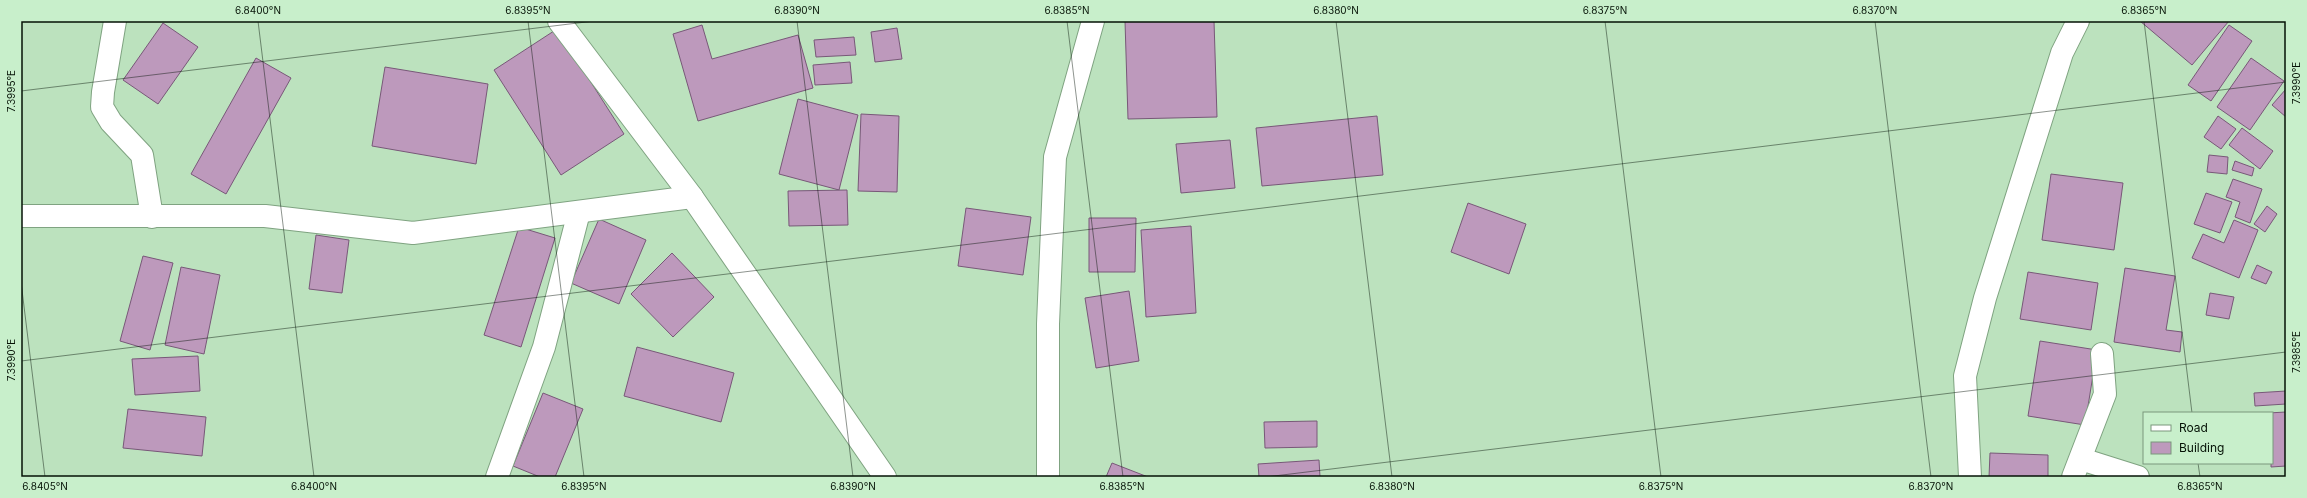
<svg xmlns="http://www.w3.org/2000/svg" width="2307" height="498" font-family="Inter,sans-serif">
<style>
.building{fill:#bd99bc;stroke:#785878}
.lines{fill:none;stroke-linecap:round;stroke-linejoin:round}
.minor-casing{stroke:#7fa381;stroke-width:24}
.minor{stroke:#fff;stroke-width:22}
.ticks{fill:none;stroke:#051206;stroke-width:1;stroke-opacity:0.45}
.neatline{fill:none;stroke:#051206;stroke-width:1.5}
.ticks-label{font-size:10px;text-anchor:middle;fill:#051206}
</style>
<rect width="100%" height="100%" fill="#bce2be"/>
<g class="building">
<path d="M1125,21H1214L1217,117L1128,119Z"/>
<path d="M2140,21H2229L2192,65Z"/>
<path d="M163,23L198,47L158,104L123,80Z"/>
<path d="M702,25L712,59L798,35L813,88L698,121L673,34Z"/>
<path d="M2229,25L2252,41L2211,101L2188,85Z"/>
<path d="M897,28L902,59L875,62L871,32Z"/>
<path d="M557,29L624,134L561,175L494,70Z"/>
<path d="M854,37L856,55L816,57L814,40Z"/>
<path d="M256,58L291,78L226,194L191,174Z"/>
<path d="M2251,58L2284,81L2250,130L2217,107Z"/>
<path d="M850,62L852,83L815,85L813,65Z"/>
<path d="M385,67L488,84L476,164L372,146Z"/>
<path d="M2286,89V117L2272,105Z"/>
<path d="M798,99L858,115L839,190L779,174Z"/>
<path d="M861,114L899,116L897,192L858,191Z"/>
<path d="M1377,116L1383,175L1262,186L1256,128Z"/>
<path d="M2218,116L2236,129L2221,149L2204,137Z"/>
<path d="M2242,128L2273,151L2260,169L2229,145Z"/>
<path d="M1230,140L1235,188L1181,193L1176,144Z"/>
<path d="M2209,155L2228,157L2227,174L2207,172Z"/>
<path d="M2235,161L2254,168L2252,176L2232,170Z"/>
<path d="M2051,174L2123,183L2114,250L2042,240Z"/>
<path d="M2233,179L2262,189L2250,223L2235,217L2240,202L2226,197Z"/>
<path d="M847,190L848,225L789,226L788,191Z"/>
<path d="M2206,193L2232,202L2220,233L2194,224Z"/>
<path d="M1468,203L1526,224L1509,274L1451,252Z"/>
<path d="M2267,206L2277,214L2265,232L2254,224Z"/>
<path d="M966,208L1031,217L1023,275L958,266Z"/>
<path d="M1089,218H1136L1135,272H1089Z"/>
<path d="M599,219L646,240L619,304L571,283Z"/>
<path d="M2234,220L2258,230L2239,278L2192,258L2203,234L2224,243Z"/>
<path d="M1191,226L1196,313L1146,317L1141,230Z"/>
<path d="M519,227L555,238L521,347L484,335Z"/>
<path d="M316,235L349,240L342,293L309,289Z"/>
<path d="M672,253L714,297L673,337L631,294Z"/>
<path d="M143,256L173,263L150,350L120,341Z"/>
<path d="M2257,265L2272,272L2266,284L2251,278Z"/>
<path d="M181,267L220,275L204,354L165,345Z"/>
<path d="M2125,268L2175,276L2166,330L2182,332L2180,352L2114,342Z"/>
<path d="M2028,272L2098,283L2091,330L2020,319Z"/>
<path d="M1129,291L1139,361L1096,368L1085,298Z"/>
<path d="M2210,293L2234,297L2229,319L2206,315Z"/>
<path d="M2040,341L2097,350L2085,425L2028,416Z"/>
<path d="M637,347L734,373L721,422L624,396Z"/>
<path d="M198,356L200,391L135,395L132,359Z"/>
<path d="M2286,391V404L2255,406L2254,393Z"/>
<path d="M543,393L583,409L555,477H540L513,466Z"/>
<path d="M128,409L206,417L202,456L123,448Z"/>
<path d="M2286,412V466L2271,467L2272,413H2268Z"/>
<path d="M1317,421V447L1265,448L1264,422Z"/>
<path d="M1990,453L2048,455V477H1989Z"/>
<path d="M1319,460L1320,477H1259L1258,464Z"/>
<path d="M1112,463L1148,477H1106Z"/>
</g>
<g class="lines">
<g class="minor-casing">
<g id="minor">
<path d="M115,21L103,92L102,107L111,122L142,155L152,217"/>
<path d="M559,21L692,197L885,477"/>
<path d="M21,216H265L413,233L692,197"/>
<path d="M2081,459L2138,477"/>
<path d="M497,477L544,347L579,212"/>
<path d="M1048,477V324L1055,157L1093,21"/>
<path d="M1970,477L1965,376L1985,298L2062,53L2078,21"/>
<path d="M2073,477L2105,394L2102,354"/>
</g>
</g>
<use href="#minor" class="minor"/>
</g>
<path class="ticks" d="M258,21L314,477M528,21L584,477M797,21L853,477M1067,21L1123,477M1336,21L1392,477M1605,21L1661,477M1875,21L1931,477M2144,21L2192,413M21,91L594,21M21,282L45,477M21,361L2286,82M2198,463L2200,477M1266,477L2286,352"/>
<rect width="2307" height="498" fill="none" stroke="#c8efcb" stroke-width="44"/>
<rect x="2143" y="412" width="130" height="52" fill="#c8efcb" stroke="#7a977c"/>
<rect x="2151" y="425" width="20" height="6" fill="#ffffff" stroke="#7a977c"/>
<text x="2179" y="432" font-size="12" fill="#051206">Road</text>
<rect x="2151" y="442" width="20" height="12" fill="#bd99bc" stroke="#7a977c"/>
<text x="2179" y="452" font-size="12" fill="#051206">Building</text>
<rect x="22" y="22" width="2263" height="454" class="neatline"/>
<g class="ticks-label">
<text x="258" y="14">6.8400°N</text>
<text x="528" y="14">6.8395°N</text>
<text x="797" y="14">6.8390°N</text>
<text x="1067" y="14">6.8385°N</text>
<text x="1336" y="14">6.8380°N</text>
<text x="1605" y="14">6.8375°N</text>
<text x="1875" y="14">6.8370°N</text>
<text x="2144" y="14">6.8365°N</text>
<text transform="translate(2296 83) rotate(-90)" y="4">7.3990°E</text>
<text transform="translate(11 91) rotate(-90)" y="4">7.3995°E</text>
<text transform="translate(2296 352) rotate(-90)" y="4">7.3985°E</text>
<text transform="translate(11 360) rotate(-90)" y="4">7.3990°E</text>
<text x="45" y="490">6.8405°N</text>
<text x="314" y="490">6.8400°N</text>
<text x="584" y="490">6.8395°N</text>
<text x="853" y="490">6.8390°N</text>
<text x="1122" y="490">6.8385°N</text>
<text x="1392" y="490">6.8380°N</text>
<text x="1661" y="490">6.8375°N</text>
<text x="1931" y="490">6.8370°N</text>
<text x="2200" y="490">6.8365°N</text>
</g>
</svg>
